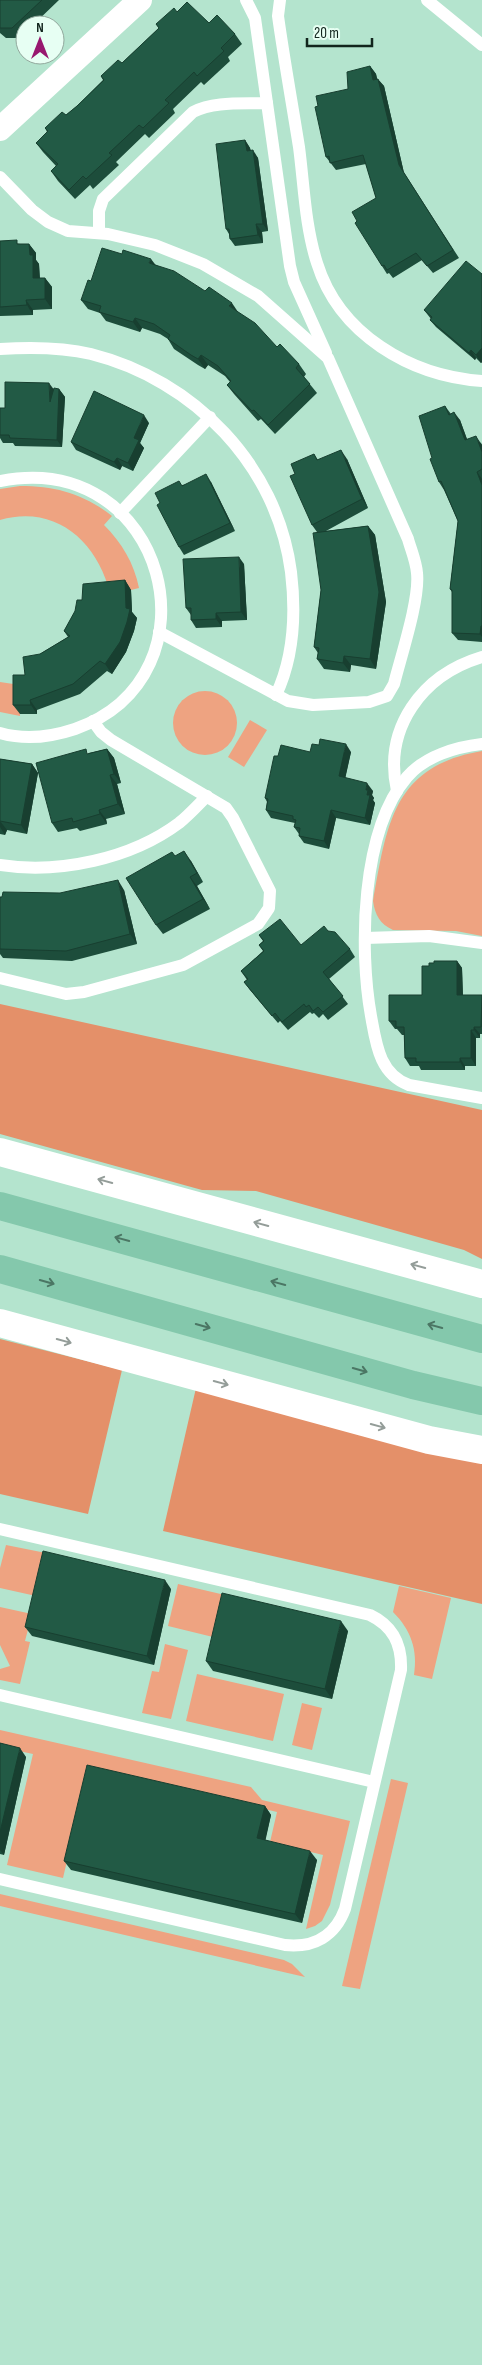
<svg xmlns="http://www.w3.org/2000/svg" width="482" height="2365" font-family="'Sofia Sans Condensed',sans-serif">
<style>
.green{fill:#eea381}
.forest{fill:#e49069}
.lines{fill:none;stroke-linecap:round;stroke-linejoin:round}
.service{stroke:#fff;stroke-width:12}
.minor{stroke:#fff;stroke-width:24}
.tertiary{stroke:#fff;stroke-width:28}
.trunk{stroke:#84c8ac;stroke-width:28}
.wall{fill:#1d4d3b}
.shaded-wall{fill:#183f30}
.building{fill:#225a45;stroke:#183f30}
.oneway{stroke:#949d99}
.oneway2{stroke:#4b7664}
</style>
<rect width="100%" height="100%" fill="#b4e4ce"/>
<g class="green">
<path d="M20,486C56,486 84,494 112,516L104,525C122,543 134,563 139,588L131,590L108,586C93,537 52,505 0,520V489Z"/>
<path d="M0,682L20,685V716L0,712Z"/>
<circle cx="205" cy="723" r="32"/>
<path d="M250,720L267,730L244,767L228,757Z"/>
<path d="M482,751V936L456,931L393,930C380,924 375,915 373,901C387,824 393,766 482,751Z"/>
<path d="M6,1545L46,1553L36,1596L0,1588V1568Z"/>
<path d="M178,1584L225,1595L213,1637L168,1626Z"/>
<path d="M399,1586L451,1598L432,1679L414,1675C418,1650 411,1630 393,1612Z"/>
<path d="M0,1607L32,1614L25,1641L30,1642L20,1684L0,1680V1669L10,1666L0,1645Z"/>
<path d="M165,1644L188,1650L171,1719L142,1713L152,1671L159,1672Z"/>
<path d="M197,1674L284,1694L273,1741L186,1721Z"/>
<path d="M302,1703L322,1708L312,1750L292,1745Z"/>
<path d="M0,1730L251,1787L262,1800L350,1821L330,1905L322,1921L315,1926L306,1929L323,1855L270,1842L277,1812L89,1767L63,1878L7,1865L33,1754L0,1747Z"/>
<path d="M391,1779L408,1783L360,1989L342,1986Z"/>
<path d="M0,1894L284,1960L292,1964L305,1977L0,1906Z"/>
</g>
<g class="forest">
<path d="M0,1004L482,1110V1259L464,1250L256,1191L202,1190L0,1134Z"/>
<path d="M0,1339L122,1370L88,1514L0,1494Z"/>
<path d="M196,1388L482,1461V1604L163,1531Z"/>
</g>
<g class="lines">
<g class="service">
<path d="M246,0L255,18L290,266L294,282L326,353"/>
<path d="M280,0L278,16C284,59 292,103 299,147C304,185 305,226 317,263C339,334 410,376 482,381"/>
<path d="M427,0L482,45"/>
<path d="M0,177L32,210L48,222L68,231L108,234L155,245L203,264L258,296L328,358L408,539C411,550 416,561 417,573C420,599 401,656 394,684L387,696L369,702L313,705L288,701L159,632"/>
<path d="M99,233V211L103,199L193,112C214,101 243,104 267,103"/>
<path d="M0,349C30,347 61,347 91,354C194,380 277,465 291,572C296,614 294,657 276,695"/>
<path d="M0,481C166,448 225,676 75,729C51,737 24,740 0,733"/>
<path d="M120,513L210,417"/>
<path d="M482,744C456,747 425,756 407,777C361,831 359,949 371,1016C376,1043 379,1074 409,1085L482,1098"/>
<path d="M397,791C383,728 422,675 482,657"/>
<path d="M0,865C59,874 131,859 179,823C189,815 198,805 207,796"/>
<path d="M365,938L429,936L482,943"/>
<path d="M0,978L66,994L84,992L183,965L258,924L269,908L270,891L233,818L226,808L111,740L101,732L93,721"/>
<path d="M0,1529L370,1615C393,1626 402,1644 401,1670L345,1909C335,1936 314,1948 285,1945L0,1879"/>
<path d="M0,1695L374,1782"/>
</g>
<path class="minor" d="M0,129L140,0"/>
<g class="tertiary">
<path d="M0,1152L482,1284"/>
<path d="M0,1323L429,1440L482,1450"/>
</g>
<g class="trunk">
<path d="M0,1206L482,1339"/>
<path d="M0,1269L413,1385L482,1401"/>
</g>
</g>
<g class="wall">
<path d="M0,0H59L33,25H25V32L19,38H6L0,33Z"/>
<path d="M177,12L209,23L235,34L242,44L228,57L230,61L204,85L201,82L173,109L175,113L149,138L145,134L116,162L119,165L93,189L90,185L75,199L58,181L51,171L56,166L43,152L36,143L47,132L45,128L66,115L77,106L103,80L101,76L122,63L159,28L156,24Z"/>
<path d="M370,66L376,74L377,79L384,86L404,173L459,258L433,273L422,260L393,278L389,273L387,274L382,266L357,221L376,198L366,164L336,170L326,157L318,106L348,89Z"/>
<path d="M245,140L250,148L251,151L258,158L268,231L262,232L263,243L235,246L230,239L229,234L226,229Z"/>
<path d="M0,241L20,244H29L36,253V260L39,264L40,278H45L52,287V309L33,310V315L0,316Z"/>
<path d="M156,265L238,312L277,347L299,364L306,374L304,377L317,393L275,434L261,419L258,421L234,394L227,385L230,382L225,376L208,365L205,369L198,365L174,349L168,339L160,334L142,328L140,332L106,321L100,313L88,309L81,300L91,281Z"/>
<path d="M482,274V362L481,363L476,358L475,360L436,327L430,320L431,319L424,310Z"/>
<path d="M59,389L65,397L62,447L15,446L13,443H3L0,438V408H5L54,390Z"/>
<path d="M445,406L451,414L460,420L467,439L481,443L482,445V642L458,640L452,633V592L450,589L458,521L444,490L439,482L432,458Z"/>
<path d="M149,423L140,443L144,448L133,471L122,466L120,470L76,450L71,442Z"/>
<path d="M314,454L318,460L347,459L368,508L326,531L368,526L375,535L386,602L376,669L351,665L350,672L324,669L317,659L318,653L314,647L321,590L317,532L312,525L295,474Z"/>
<path d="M211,482L235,531L184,555L179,547L182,485Z"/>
<path d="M244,564L247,620L222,621V627L196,628L191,620V615L186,608Z"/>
<path d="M125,580L131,590L132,612L137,618L134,631L126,652L112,674L107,671L80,694L37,710V714H20L13,705L25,675L40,654L68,637L64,631L82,600Z"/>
<path d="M107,749L114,758L121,783L117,784L125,814L106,819L107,824L80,831L77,828L58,832L52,823L89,753Z"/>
<path d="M310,752H351L345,778L373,791L372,795L374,798L373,800L375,803L370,825L336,818L329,849L304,843L299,836V834L294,827L295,823L271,818L266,810L267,802L265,798L278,756Z"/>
<path d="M0,759L32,764L38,773L27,834L7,830L5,835L0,834Z"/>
<path d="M175,856L191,861L203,882L197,886L210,909L163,934L156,925Z"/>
<path d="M124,890L137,944L72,961L3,958L0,954V897Z"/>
<path d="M328,931L350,949L355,957L329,979L348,1004L328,1020L323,1014L319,1018L314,1013L312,1014L310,1012L288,1030L280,1021L278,1023L250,990L244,982L247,980L241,971L263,951L259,945L263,941L259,935L301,945Z"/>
<path d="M457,961L462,968L463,995H482V1034H480V1038H476V1066H465V1070H421L419,1066H410L405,1058L404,1035H402L397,1029H395L389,1021L422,995L429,966Z"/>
<path d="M171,1589L154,1665L32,1636L25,1627Z"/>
<path d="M348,1631L332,1699L213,1671L206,1661Z"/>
<path d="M0,1743L26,1757L4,1855L0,1854Z"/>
<path d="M265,1806L271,1815L265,1840L317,1860L302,1923L71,1870L64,1861Z"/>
</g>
<g class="shaded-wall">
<path d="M370,66L376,74L379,87L373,80Z"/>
<path d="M378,79L384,86L404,173L459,258L399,165Z"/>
<path d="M245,140L250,148L252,159L247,151Z"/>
<path d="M253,150L258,158L268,231L263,224Z"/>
<path d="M256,224L262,232L263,243L258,235Z"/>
<path d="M29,244L36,253V260L39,264L40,288L33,278L30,255Z"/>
<path d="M151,259L158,268L149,263Z"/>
<path d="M45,278L52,287V309L45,299Z"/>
<path d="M26,300L33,310V315L27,305Z"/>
<path d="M232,303L238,312L229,306Z"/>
<path d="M135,318L142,328L140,332L133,322Z"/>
<path d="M482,348V362L481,363L476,355Z"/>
<path d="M471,350L476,358L475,360L469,353Z"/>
<path d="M201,355L208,365L205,369L198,359Z"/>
<path d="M49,383L55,391L50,402Z"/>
<path d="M59,389L65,397L62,447L57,440Z"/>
<path d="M454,412L460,420L470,448L465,440Z"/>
<path d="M144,415L149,423L140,443L144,448L133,471L128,463L134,438Z"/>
<path d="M476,436L482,445V452Z"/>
<path d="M341,450L347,459L368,508L362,499Z"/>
<path d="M117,458L122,466L120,470L114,462Z"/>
<path d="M477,472L482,479V485Z"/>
<path d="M206,474L211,482L235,531L230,523Z"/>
<path d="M368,526L375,535L386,602L376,669L370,659Z"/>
<path d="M239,557L244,564L247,620L241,612Z"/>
<path d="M125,580L131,590L132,612L137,618L134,631L126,652L112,674L105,664L126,608Z"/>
<path d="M216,613L222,621V627L216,619Z"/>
<path d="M481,626L482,628V637L480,634Z"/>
<path d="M344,656L351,665L350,672L343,663Z"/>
<path d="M30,700L37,710V714L31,705Z"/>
<path d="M346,744L351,752L344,784L339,776Z"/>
<path d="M107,749L114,758L121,783L114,774Z"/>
<path d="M32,764L38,773L27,834L21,825Z"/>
<path d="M110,775L117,784L125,814L118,804Z"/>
<path d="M367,783L373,791L372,795L374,798L373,800L375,803L370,825L365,818L367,795L366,790Z"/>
<path d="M99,810L106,819L107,824L100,814Z"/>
<path d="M331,810L336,818L329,849L324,841Z"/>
<path d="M0,821L7,830L5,835L0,827Z"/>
<path d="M184,851L191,861L203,882L197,873Z"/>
<path d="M190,877L197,886L210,909L203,899Z"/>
<path d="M118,880L124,890L137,944L130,934Z"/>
<path d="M457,961L462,968L463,1003L457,995Z"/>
<path d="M474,1027L480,1034V1038L474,1030Z"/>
<path d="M471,1030L476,1038V1066L471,1058Z"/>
<path d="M460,1058L465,1066V1070L460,1062Z"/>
<path d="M165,1580L171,1589L154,1665L147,1656Z"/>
<path d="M341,1621L348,1631L332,1699L325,1689Z"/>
<path d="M20,1748L26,1757L4,1855L0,1850V1832Z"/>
<path d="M265,1806L271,1815L264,1847L257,1838Z"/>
<path d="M310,1851L317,1860L302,1923L295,1914Z"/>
</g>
<g class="building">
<path d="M0,0H42L12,28H0Z"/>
<path d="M187,2L209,23L217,15L235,34L221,48L224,51L197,76L194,72L165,100L169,103L143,128L139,125L109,153L112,155L86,179L83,176L69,190L51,171L58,164L36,143L48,131L45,128L62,112L66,115L77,106L104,80L101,76L118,60L122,63L159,28L156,24L174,8L177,12Z"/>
<path d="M370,66L373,80L378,79L399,165L453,250L427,266L416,253L387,270L384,265L382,266L355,223L357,221L352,212L376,198L363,155L330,163L329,156L326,157L315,107L318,106L316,96L348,89L347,72Z"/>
<path d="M245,140L247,151L253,150L263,224H256L258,235L230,239L229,229H226L216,144Z"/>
<path d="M17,240V244H29L30,255H33V278H45V299L26,300L27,305L0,307V241Z"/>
<path d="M102,248L122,254L123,250L151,259L149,263L174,271L205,291L209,287L232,303L229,306L255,323L277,347L280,344L299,364L296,368L310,384L268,425L254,410L252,411L227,385L231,381L218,366L201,355L198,359L191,355L168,339L170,335L154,324L135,318L133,322L99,312L101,306L81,300L88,280L91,281Z"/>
<path d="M466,261L482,274V348L476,355L471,350L469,353L430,320L432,317L424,310Z"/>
<path d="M5,382L49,383L50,402L54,388L59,389L57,440L10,438L9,435H0V408H5Z"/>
<path d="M94,391L144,415L134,438L139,440L128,463L117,458L114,462L71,442Z"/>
<path d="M445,406L449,415L454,412L465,440L476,436L482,452V469L477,472L482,485V626H481L480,634L452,633V590L450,589L458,521L441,481L439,482L430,459L432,458L419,416Z"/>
<path d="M341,450L362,499L312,525L290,476L295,474L291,464L314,454L317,460Z"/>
<path d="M206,474L230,523L179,547L157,505L160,503L155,493L179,481L182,486Z"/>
<path d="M368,526L379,592L370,659L344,656L343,663L317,659L319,648L314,647L321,590L313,533Z"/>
<path d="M239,557L241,612L216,613V619L191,620V608H186L183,559Z"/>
<path d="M125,580L126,608L130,609L127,622L120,642L105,664L100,661L73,684L30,700L31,705H13V675H25L23,657L40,654L70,636L64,631L75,611L77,600H82L83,584Z"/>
<path d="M320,739L346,744L339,776L367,783L366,790H368L367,795H370L365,818L331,810L324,841L299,836L300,828L294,827L296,820L293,819V816L266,810L268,799L265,798L274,756H278L281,745L310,752L312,744L319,745Z"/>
<path d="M86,749L87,754L107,749L114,774L110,775L118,804L99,810L100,814L73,822L72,818L52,823L36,763Z"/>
<path d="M0,759L32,764L21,825L0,821Z"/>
<path d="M184,851L197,873L190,877L203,899L156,925L126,878L172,852L175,856Z"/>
<path d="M118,880L130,934L66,951L0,949V897H2L3,892L60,893Z"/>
<path d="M280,919L301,945L324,926L328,931L335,932L350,949L323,972L343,996L323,1012L318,1007L313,1011L309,1005L306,1007L304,1004L282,1022L275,1013L272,1016L244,982L248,979L241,971L264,951L259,945L264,941L259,935Z"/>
<path d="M434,961H457V995H482L481,1027H474V1030H471V1058H460V1062H416V1058H405L404,1027H396V1021H389V995H422V966H429V963H434Z"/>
<path d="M43,1551L165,1580L147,1656L25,1627Z"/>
<path d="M222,1593L341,1621L325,1689L206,1661Z"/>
<path d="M0,1743L20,1748L0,1832Z"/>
<path d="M87,1765L265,1806L257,1838L310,1851L295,1914L64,1861Z"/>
</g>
<defs><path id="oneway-shaft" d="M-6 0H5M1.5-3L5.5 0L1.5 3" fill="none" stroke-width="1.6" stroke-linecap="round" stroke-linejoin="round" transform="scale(1.25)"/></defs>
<g class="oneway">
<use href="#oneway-shaft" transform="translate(105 1181) rotate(-165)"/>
<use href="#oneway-shaft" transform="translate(261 1224) rotate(-165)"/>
<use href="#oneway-shaft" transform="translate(418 1266) rotate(-165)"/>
<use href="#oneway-shaft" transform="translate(64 1341) rotate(15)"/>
<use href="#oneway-shaft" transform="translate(221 1383) rotate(15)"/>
<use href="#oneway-shaft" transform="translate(378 1426) rotate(15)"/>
</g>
<g class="oneway2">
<use href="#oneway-shaft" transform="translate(122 1239) rotate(-165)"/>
<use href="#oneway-shaft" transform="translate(47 1282) rotate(16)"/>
<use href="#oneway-shaft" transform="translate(278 1283) rotate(-165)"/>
<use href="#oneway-shaft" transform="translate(203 1326) rotate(16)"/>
<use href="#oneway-shaft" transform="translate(435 1326) rotate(-165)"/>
<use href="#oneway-shaft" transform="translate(360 1370) rotate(16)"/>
</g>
<g transform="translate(40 40)"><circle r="24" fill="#e7fff3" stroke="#92a89d"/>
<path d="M0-4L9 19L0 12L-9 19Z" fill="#98186f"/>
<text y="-8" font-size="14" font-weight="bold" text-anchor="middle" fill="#12251d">N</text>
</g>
<path d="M307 38v8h65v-8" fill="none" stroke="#12251d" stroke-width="2.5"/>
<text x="314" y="38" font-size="15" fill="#12251d" stroke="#e7fff3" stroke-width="4" paint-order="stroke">20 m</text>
</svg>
